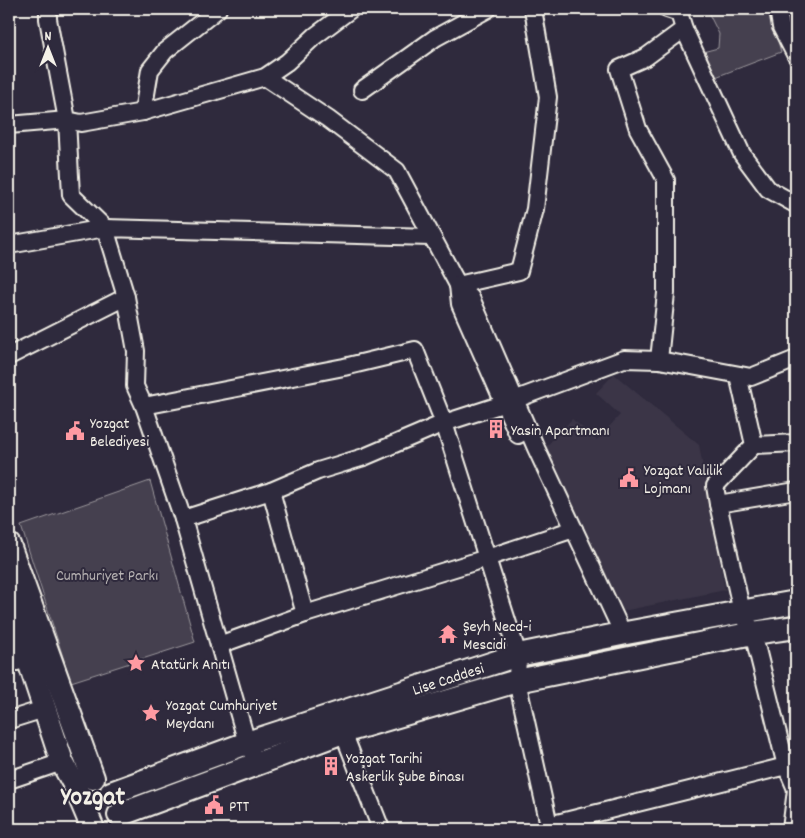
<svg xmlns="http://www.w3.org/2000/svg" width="805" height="838" font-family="Dekko,sans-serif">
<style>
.built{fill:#3b3647}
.green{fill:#454050;stroke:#9c989c}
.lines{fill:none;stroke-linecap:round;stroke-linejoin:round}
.street-casing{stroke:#f4f1e8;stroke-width:20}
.secondary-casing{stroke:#f4f1e8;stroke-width:26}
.street{stroke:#2f2a3d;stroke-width:16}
.secondary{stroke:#2f2a3d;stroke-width:22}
.labels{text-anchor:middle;stroke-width:4;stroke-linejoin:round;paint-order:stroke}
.poi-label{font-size:16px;fill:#f4f1e8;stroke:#2f2a3d;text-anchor:start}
.park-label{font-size:16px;fill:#b7b3b3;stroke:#2f2a3d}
.street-label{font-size:16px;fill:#f4f1e8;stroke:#2f2a3d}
.town-label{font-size:26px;font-weight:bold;fill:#f4f1e8;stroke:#2f2a3d}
</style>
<rect width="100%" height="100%" fill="#2f2a3d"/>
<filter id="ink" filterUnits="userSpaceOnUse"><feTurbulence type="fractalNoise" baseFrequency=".02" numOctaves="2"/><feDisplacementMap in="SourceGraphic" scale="10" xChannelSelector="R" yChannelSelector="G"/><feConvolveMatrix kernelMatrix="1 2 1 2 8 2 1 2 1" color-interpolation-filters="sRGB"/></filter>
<g filter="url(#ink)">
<path class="built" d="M614,374L699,445L725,590L618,612L541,452L572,419L597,440L620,415L596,393Z"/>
<g class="green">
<path d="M689,9H769L781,52L713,78L699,53L718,48L719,34L708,12Z"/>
<path d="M150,481L195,642L71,682L21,526Z"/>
</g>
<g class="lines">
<g class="street-casing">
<g id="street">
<path d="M48,9V19L67,120L81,123L143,112L265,77L287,62L315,36L351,9"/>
<path d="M778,9L781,27L796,56"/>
<path d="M684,29L742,154L768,189L795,204"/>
<path d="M265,77L328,119L397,171L458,285L519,271L535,209L548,97L533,9"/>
<path d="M362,90L435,38L488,9"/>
<path d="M143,112L150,70L165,51L218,9"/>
<path d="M9,125L67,120L71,195L105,228L9,245"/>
<path d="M431,237L105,228L126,297L136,351L135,386L144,406L344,367L415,350L444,423L503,404L624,359L659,360L666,293V180L638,129L619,69L646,57L684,29L679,13L667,9"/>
<path d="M458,285L471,298L536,448L623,634"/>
<path d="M458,285L460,304L518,435"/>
<path d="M9,356L126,297"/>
<path d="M659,360L751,377L796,359"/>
<path d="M144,406L183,519L271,491L305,614"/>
<path d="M754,445L796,443"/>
<path d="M271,491L318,471L364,457L444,423L487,558L574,529"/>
<path d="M718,504L715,486L754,445L738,375"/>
<path d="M183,519L219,645L305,614L487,558L518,655L517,681L549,825"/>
<path d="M219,645L247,743L252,753"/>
<path d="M9,664L28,659"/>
<path d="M9,720L44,709"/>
<path d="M343,732L381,829"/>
<path d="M786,766L753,633L742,612L718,504L796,491"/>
<path d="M9,780L62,762"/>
<path d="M796,790L791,829L796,827"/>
<path d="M550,829L549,825L786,766L796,789"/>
</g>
</g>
<g class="secondary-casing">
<g id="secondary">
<path d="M9,545L93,778"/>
<path d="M9,600L62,762L75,786L93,829"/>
<path id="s1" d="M111,793L247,743L518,655L626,633L796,602"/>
<path d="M119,815L343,732L517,681L753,633L796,627"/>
</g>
</g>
<use href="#street" class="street"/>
<use href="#secondary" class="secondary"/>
</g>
</g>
<defs>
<g id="building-bare" transform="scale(1.5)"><path d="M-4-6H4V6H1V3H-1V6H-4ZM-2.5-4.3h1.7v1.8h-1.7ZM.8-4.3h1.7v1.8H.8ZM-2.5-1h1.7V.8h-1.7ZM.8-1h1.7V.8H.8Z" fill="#ff9aa2" stroke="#2f2a3d" stroke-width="2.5" paint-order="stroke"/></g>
<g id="civic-bare" transform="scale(1.5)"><path d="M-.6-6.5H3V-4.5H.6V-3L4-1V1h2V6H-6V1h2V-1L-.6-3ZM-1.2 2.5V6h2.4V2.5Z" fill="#ff9aa2" stroke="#2f2a3d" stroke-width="2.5" paint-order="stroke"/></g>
<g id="temple-bare" transform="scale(1.5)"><path d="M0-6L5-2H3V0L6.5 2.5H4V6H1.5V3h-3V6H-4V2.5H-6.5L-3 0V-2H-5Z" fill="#ff9aa2" stroke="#2f2a3d" stroke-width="2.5" paint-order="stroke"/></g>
<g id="sight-bare" transform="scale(1.5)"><path d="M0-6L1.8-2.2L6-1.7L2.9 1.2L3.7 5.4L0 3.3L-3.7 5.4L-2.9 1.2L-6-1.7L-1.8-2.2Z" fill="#ff9aa2" stroke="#2f2a3d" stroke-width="2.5" paint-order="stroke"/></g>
</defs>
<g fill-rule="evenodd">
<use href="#building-bare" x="496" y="429"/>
<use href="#civic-bare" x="75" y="431"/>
<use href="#civic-bare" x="629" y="478"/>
<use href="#temple-bare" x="448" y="634"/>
<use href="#sight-bare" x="136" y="663"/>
<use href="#sight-bare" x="151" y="713"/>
<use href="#building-bare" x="331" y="766"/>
<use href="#civic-bare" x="214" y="805"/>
</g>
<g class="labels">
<g class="poi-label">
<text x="90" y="428">Yozgat<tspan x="90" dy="18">Belediyesi</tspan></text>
<text x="511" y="435">Yasin Apartmanı</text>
<text x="644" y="475">Yozgat Valilik<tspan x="644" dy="18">Lojmanı</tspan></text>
<text x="463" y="631">Şeyh Necd-i<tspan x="463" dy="18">Mescidi</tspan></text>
<text x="151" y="669">Atatürk Anıtı</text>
<text x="166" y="710">Yozgat Cumhuriyet<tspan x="166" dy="18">Meydanı</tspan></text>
<text x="346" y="763">Yozgat Tarihi<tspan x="346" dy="18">Askerlik Şube Binası</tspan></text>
<text x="229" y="811">PTT</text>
</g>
<g class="park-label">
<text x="107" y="580">Cumhuriyet Parkı</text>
</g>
<g class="street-label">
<text dy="6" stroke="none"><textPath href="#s1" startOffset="356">Lise Caddesi</textPath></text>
</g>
<g class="town-label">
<text x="93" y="804">Yozgat</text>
</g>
</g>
<rect width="805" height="838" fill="none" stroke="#2f2a3d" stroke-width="30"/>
<rect x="15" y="15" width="775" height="808" fill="none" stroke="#f4f1e8" stroke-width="2" filter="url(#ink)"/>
<g transform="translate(48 48)" stroke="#2f2a3d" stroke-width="4" paint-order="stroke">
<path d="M0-4L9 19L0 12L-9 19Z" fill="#f4f1e8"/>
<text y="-8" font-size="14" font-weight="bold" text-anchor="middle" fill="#f4f1e8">N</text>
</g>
</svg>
